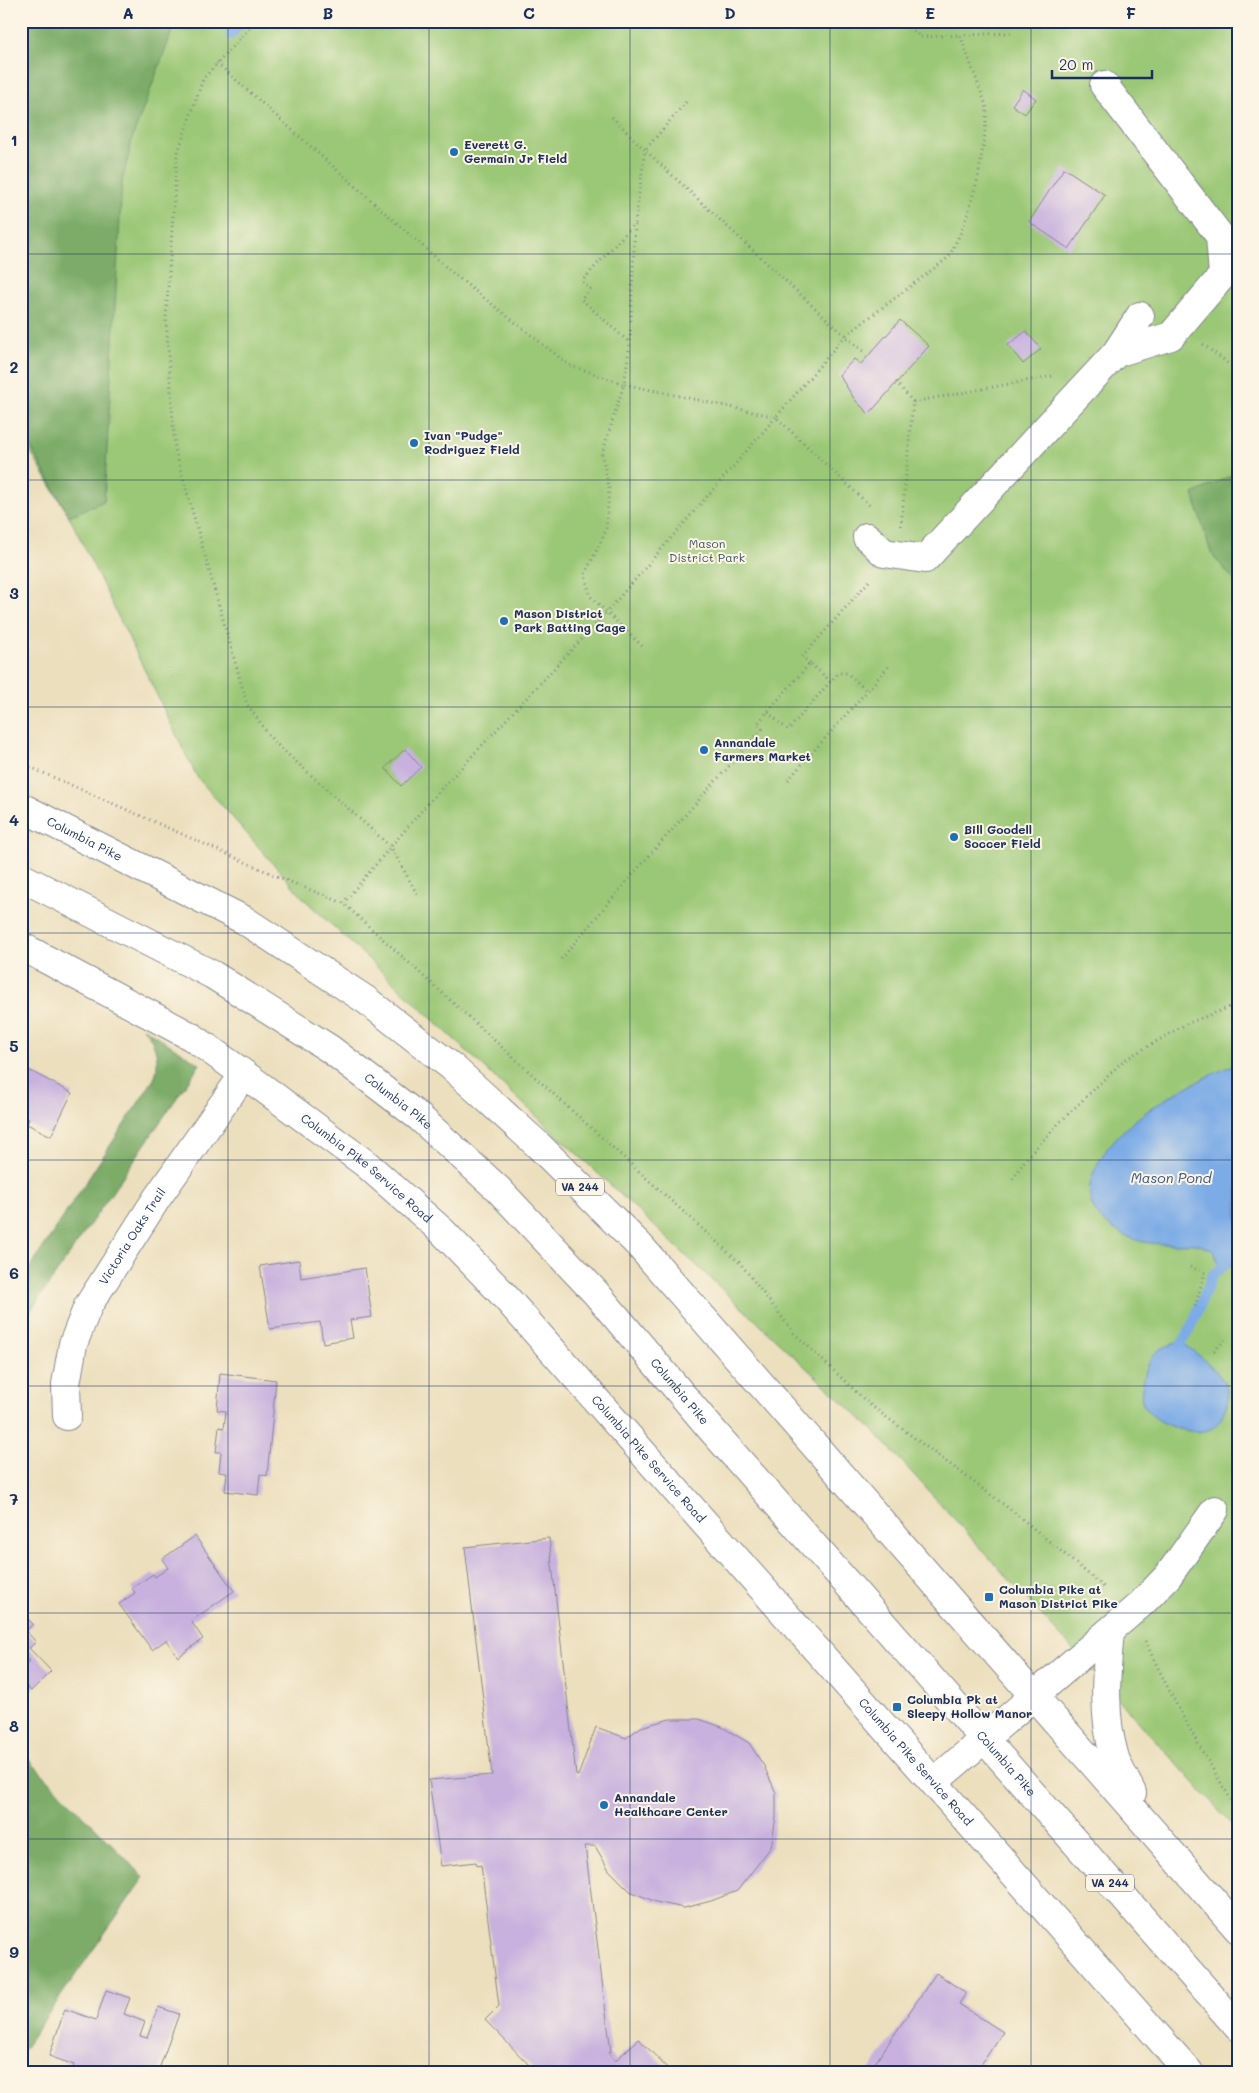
<svg xmlns="http://www.w3.org/2000/svg" width="1259" height="2093" font-family="Mali,sans-serif">
<style>
.green{fill:#9bc876;stroke:#5b7c6a}
.forest{fill:#7cac67;stroke:#4c6e62}
.water{fill:#7babe6;stroke:#4b6da2}
.lines{fill:none;stroke-linecap:round;stroke-linejoin:round}
.stream{stroke:#7babe6;stroke-width:10}
.building{fill:#c8b1de}
.minor-casing{stroke:#84878e;stroke-width:30}
.major-casing{stroke:#84878e;stroke-width:30}
.path{stroke:#84878e;stroke-width:3;stroke-dasharray:1 4;stroke-linecap:butt}
.minor{stroke:#fff;stroke-width:28}
.major{stroke:#fff;stroke-width:28}
.grid{fill:none;stroke:#1b2f5e;stroke-width:1;stroke-opacity:0.55}
.poi-dot{fill:#1f6fb2;stroke:#fcf5e5;stroke-width:2}
.labels{text-anchor:middle;stroke-width:4;stroke-linejoin:round;paint-order:stroke}
.shield{fill:#fcf5e5;stroke:#5e6a86;stroke-width:1}
.shield-label{font-size:11px;font-weight:bold;fill:#1b2f5e}
.poi-label{font-size:12px;font-weight:bold;fill:#1b2f5e;stroke:#fcf5e5;text-anchor:start}
.park-label{font-size:12px;fill:#3b5564;stroke:#fcf5e5}
.street-label{font-size:12px;fill:#1b2f5e;stroke:#fcf5e5}
.water-label{font-size:14px;font-style:italic;fill:#385487;stroke:#fcf5e5}
.neatline{fill:none;stroke:#1b2f5e;stroke-width:2}
.grid-label{font-size:16px;text-anchor:middle;font-weight:bold;fill:#1b2f5e}
</style>
<rect width="100%" height="100%" fill="#fcf5e5"/>
<filter id="ink" filterUnits="userSpaceOnUse"><feTurbulence type="fractalNoise" baseFrequency=".02" numOctaves="2"/><feDisplacementMap in="SourceGraphic" scale="10" xChannelSelector="R" yChannelSelector="G"/><feConvolveMatrix kernelMatrix="1 2 1 2 8 2 1 2 1" color-interpolation-filters="sRGB"/></filter>
<filter id="wash" filterUnits="userSpaceOnUse"><feTurbulence type="fractalNoise" baseFrequency=".0096" numOctaves="4" result="noise"/><feDisplacementMap in="SourceGraphic" scale="20" xChannelSelector="R" yChannelSelector="G"/><feGaussianBlur stdDeviation="1.12" result="paint"/><feColorMatrix in="noise" values="0 0 0 0 0 0 0 0 0 0 0 0 0 0 0 0 0 1.4 0 .05"/><feComposite in="paint" operator="in"/></filter>
<g filter="url(#wash)">
<rect width="100%" height="100%" fill="#ecdfbd"/>
<path class="green" d="M21,21H1238V1831L875,1432L306,901L197,777L69,516L21,436Z"/>
<g class="forest">
<path d="M21,21H176L133,136L122,182L104,501L69,516L21,429Z"/>
<path d="M1238,472V585L1211,553L1193,494Z"/>
<path d="M142,1027L200,1064L21,1325V1281L154,1079C161,1061 156,1041 142,1027Z"/>
<path d="M21,1752L144,1877L21,2053Z"/>
</g>
<g class="water">
<path d="M1238,1063V1260L1232,1265H1219L1214,1251C1208,1249 1202,1245 1196,1244C1190,1243 1183,1244 1177,1244C1156,1244 1141,1244 1122,1234C1099,1222 1083,1204 1092,1177C1111,1121 1187,1085 1238,1063Z"/>
<path d="M1182,1342C1196,1353 1214,1366 1224,1382C1229,1391 1229,1402 1225,1411C1222,1417 1219,1423 1214,1427C1196,1440 1151,1423 1143,1404C1139,1394 1143,1384 1145,1374C1151,1351 1160,1347 1182,1342Z"/>
</g>
<g class="lines">
<g class="stream">
<path d="M231,35L243,21"/>
<path d="M1182,1342L1190,1329L1213,1274L1225,1265"/>
</g>
</g>
<g id="blocks">
<g class="building">
<path d="M1023,89L1036,99L1025,114L1012,105Z"/>
<path d="M1064,168L1105,195L1069,249L1029,222Z"/>
<path d="M900,320L929,346L869,414L855,400L839,375L854,359L861,364Z"/>
<path d="M1026,331L1041,349L1023,364L1008,345Z"/>
<path d="M405,749L421,767L401,786L385,768Z"/>
<path d="M21,1066L72,1093L51,1136L27,1124L29,1119L21,1115Z"/>
<path d="M299,1260L301,1278L365,1268L372,1317L350,1320L353,1338L323,1343L320,1322L270,1329L260,1266Z"/>
<path d="M220,1373L276,1380L267,1476L260,1474L258,1495L225,1491L227,1473L219,1472L221,1452H216L219,1427L224,1428L226,1411L217,1410Z"/>
<path d="M195,1536L234,1591L191,1621L203,1639L178,1657L166,1640L152,1650L119,1604L135,1593L132,1588L153,1574L155,1577L168,1568L162,1559Z"/>
<path d="M549,1538L576,1775L578,1776L596,1727L626,1738L641,1727L670,1719H699L722,1727L749,1743L764,1766L776,1793V1817L771,1847L737,1891L711,1901L684,1908L656,1902L630,1891L609,1870L595,1846H585L611,2052H608L615,2061L639,2039L671,2072H536L485,2020L499,2006L481,1865L477,1866L476,1862L441,1866L429,1780L492,1775L465,1547Z"/>
<path d="M21,1612L33,1624L26,1631L36,1642L29,1648L51,1671L31,1691L21,1681V1670L30,1661L25,1656L28,1654L21,1647Z"/>
<path d="M936,1973L966,1993L959,2004L1003,2032L976,2072H869Z"/>
<path d="M106,1990L130,1998L124,2014L145,2022L140,2036L147,2038L158,2007L179,2014L158,2072H79L73,2069L74,2065L49,2056L65,2009L96,2020Z"/>
</g>
</g>
</g>
<g filter="url(#ink)">
<use href="#blocks" fill-opacity="0" stroke="#84878e" stroke-width="1"/>
<g class="lines">
<g class="minor-casing">
<g id="minor">
<path d="M1104,85L1220,236L1223,275L1171,336L1116,353"/>
<path d="M867,537L884,553L925,559L1116,353L1140,316"/>
<path id="s1" d="M21,946L192,1037L244,1074L366,1164L442,1231L500,1291L1189,2072"/>
<path id="s2" d="M67,1416L66,1384L73,1344L88,1306L157,1198L244,1074"/>
<path d="M934,1782L1142,1603L1168,1576L1215,1510"/>
</g>
</g>
<g class="major-casing">
<g id="major">
<path id="s3" d="M21,807L244,920L366,1000L452,1067L537,1144L639,1245L1238,1929"/>
<path id="s4" d="M21,877L213,975L330,1049L419,1117L498,1189L595,1292L712,1430L1238,2027"/>
<path d="M1110,1631C1106,1674 1102,1715 1115,1758C1119,1770 1127,1782 1132,1793"/>
</g>
</g>
<g class="path">
<path d="M256,21L203,79L177,155L166,318L175,450L247,704L273,741L391,847L417,894"/>
<path d="M960,35L1012,33"/>
<path d="M217,63L455,275L569,365L624,384L602,454L609,489L606,531L585,574L590,596L642,646"/>
<path d="M686,102L645,150L845,336L776,417L870,506"/>
<path d="M612,117L645,150L635,223L582,281L590,289L581,299L630,343"/>
<path d="M1203,344L1238,371"/>
<path d="M863,351L845,336L949,257L965,223L978,178L985,134L987,108L960,35L920,37L905,21"/>
<path d="M896,382L913,402"/>
<path d="M901,526L913,402L1052,376"/>
<path d="M810,663L802,657L871,579"/>
<path d="M768,712L788,730L838,673H847L867,691L891,664"/>
<path d="M21,763L288,881L343,903L740,1263L794,1333L869,1404L1015,1513L1104,1587"/>
<path d="M788,780L867,691"/>
<path d="M343,903L429,802L606,613L776,417L624,384L630,344L635,223"/>
<path d="M561,959L639,867L762,729L757,724L810,663L830,681"/>
<path d="M1013,1179L1025,1160L1058,1124L1123,1061L1186,1024L1238,1004"/>
<path d="M1190,1267L1205,1273L1194,1309"/>
<path d="M1214,1351L1225,1340"/>
<path d="M1145,1641C1172,1699 1204,1756 1238,1811"/>
</g>
<use href="#minor" class="minor"/>
<use href="#major" class="major"/>
</g>
</g>
<path class="grid" d="M228,21V2072M429,21V2072M630,21V2072M830,21V2072M1031,21V2072M21,254H1238M21,480H1238M21,707H1238M21,933H1238M21,1160H1238M21,1386H1238M21,1613H1238M21,1839H1238"/>
<g class="poi-dot">
<circle cx="454" cy="152" r="5"/>
<circle cx="414" cy="443" r="5"/>
<circle cx="504" cy="621" r="5"/>
<circle cx="704" cy="750" r="5"/>
<circle cx="954" cy="837" r="5"/>
<rect x="984" y="1592" width="10" height="10" rx="2.5"/>
<rect x="892" y="1702" width="10" height="10" rx="2.5"/>
<circle cx="604" cy="1805" r="5"/>
</g>
<g class="labels">
<g class="shield">
<rect x="556" y="1178.5" width="48" height="17" rx="4"/>
<rect x="1086" y="1874.5" width="48" height="17" rx="4"/>
</g>
<g class="shield-label">
<text x="580" y="1191">VA 244</text>
<text x="1110" y="1887">VA 244</text>
</g>
<g class="poi-label">
<text x="464" y="149">Everett G.<tspan x="464" dy="14">Germain Jr Field</tspan></text>
<text x="424" y="440">Ivan "Pudge"<tspan x="424" dy="14">Rodriguez Field</tspan></text>
<text x="514" y="618">Mason District<tspan x="514" dy="14">Park Batting Cage</tspan></text>
<text x="714" y="747">Annandale<tspan x="714" dy="14">Farmers Market</tspan></text>
<text x="964" y="834">Bill Goodell<tspan x="964" dy="14">Soccer Field</tspan></text>
<text x="999" y="1594">Columbia Pike at<tspan x="999" dy="14">Mason District Pike</tspan></text>
<text x="907" y="1704">Columbia Pk at<tspan x="907" dy="14">Sleepy Hollow Manor</tspan></text>
<text x="614" y="1802">Annandale<tspan x="614" dy="14">Healthcare Center</tspan></text>
</g>
<g class="park-label">
<text x="707" y="548">Mason<tspan x="707" dy="14">District Park</tspan></text>
</g>
<g class="street-label">
<text dy="4" stroke="none"><textPath href="#s3" startOffset="71">Columbia Pike</textPath></text>
<text dy="4" stroke="none"><textPath href="#s4" startOffset="440">Columbia Pike</textPath></text>
<text dy="4" stroke="none"><textPath href="#s1" startOffset="412">Columbia Pike Service Road</textPath></text>
<text dy="4" stroke="none"><textPath href="#s2" startOffset="196">Victoria Oaks Trail</textPath></text>
<text dy="4" stroke="none"><textPath href="#s4" startOffset="845">Columbia Pike</textPath></text>
<text dy="4" stroke="none"><textPath href="#s1" startOffset="818">Columbia Pike Service Road</textPath></text>
<text dy="4" stroke="none"><textPath href="#s1" startOffset="1222">Columbia Pike Service Road</textPath></text>
<text dy="4" stroke="none"><textPath href="#s4" startOffset="1340">Columbia Pike</textPath></text>
</g>
<g class="water-label">
<text x="1171" y="1183">Mason Pond</text>
</g>
</g>
<rect width="1259" height="2093" fill="none" stroke="#fcf5e5" stroke-width="55"/>
<path d="M1052 70v8h100v-8" fill="none" stroke="#1b2f5e" stroke-width="2.5"/>
<text x="1059" y="70" font-size="15" fill="#1b2f5e" stroke="#fcf5e5" stroke-width="4" paint-order="stroke">20 m</text>
<rect x="28" y="28" width="1204" height="2038" class="neatline"/>
<g class="grid-label">
<text x="128" y="19">A</text>
<text x="328" y="19">B</text>
<text x="529" y="19">C</text>
<text x="730" y="19">D</text>
<text x="930" y="19">E</text>
<text x="1131" y="19">F</text>
<text x="14" y="146">1</text>
<text x="14" y="373">2</text>
<text x="14" y="599">3</text>
<text x="14" y="826">4</text>
<text x="14" y="1052">5</text>
<text x="14" y="1279">6</text>
<text x="14" y="1505">7</text>
<text x="14" y="1732">8</text>
<text x="14" y="1958">9</text>
</g>
</svg>
